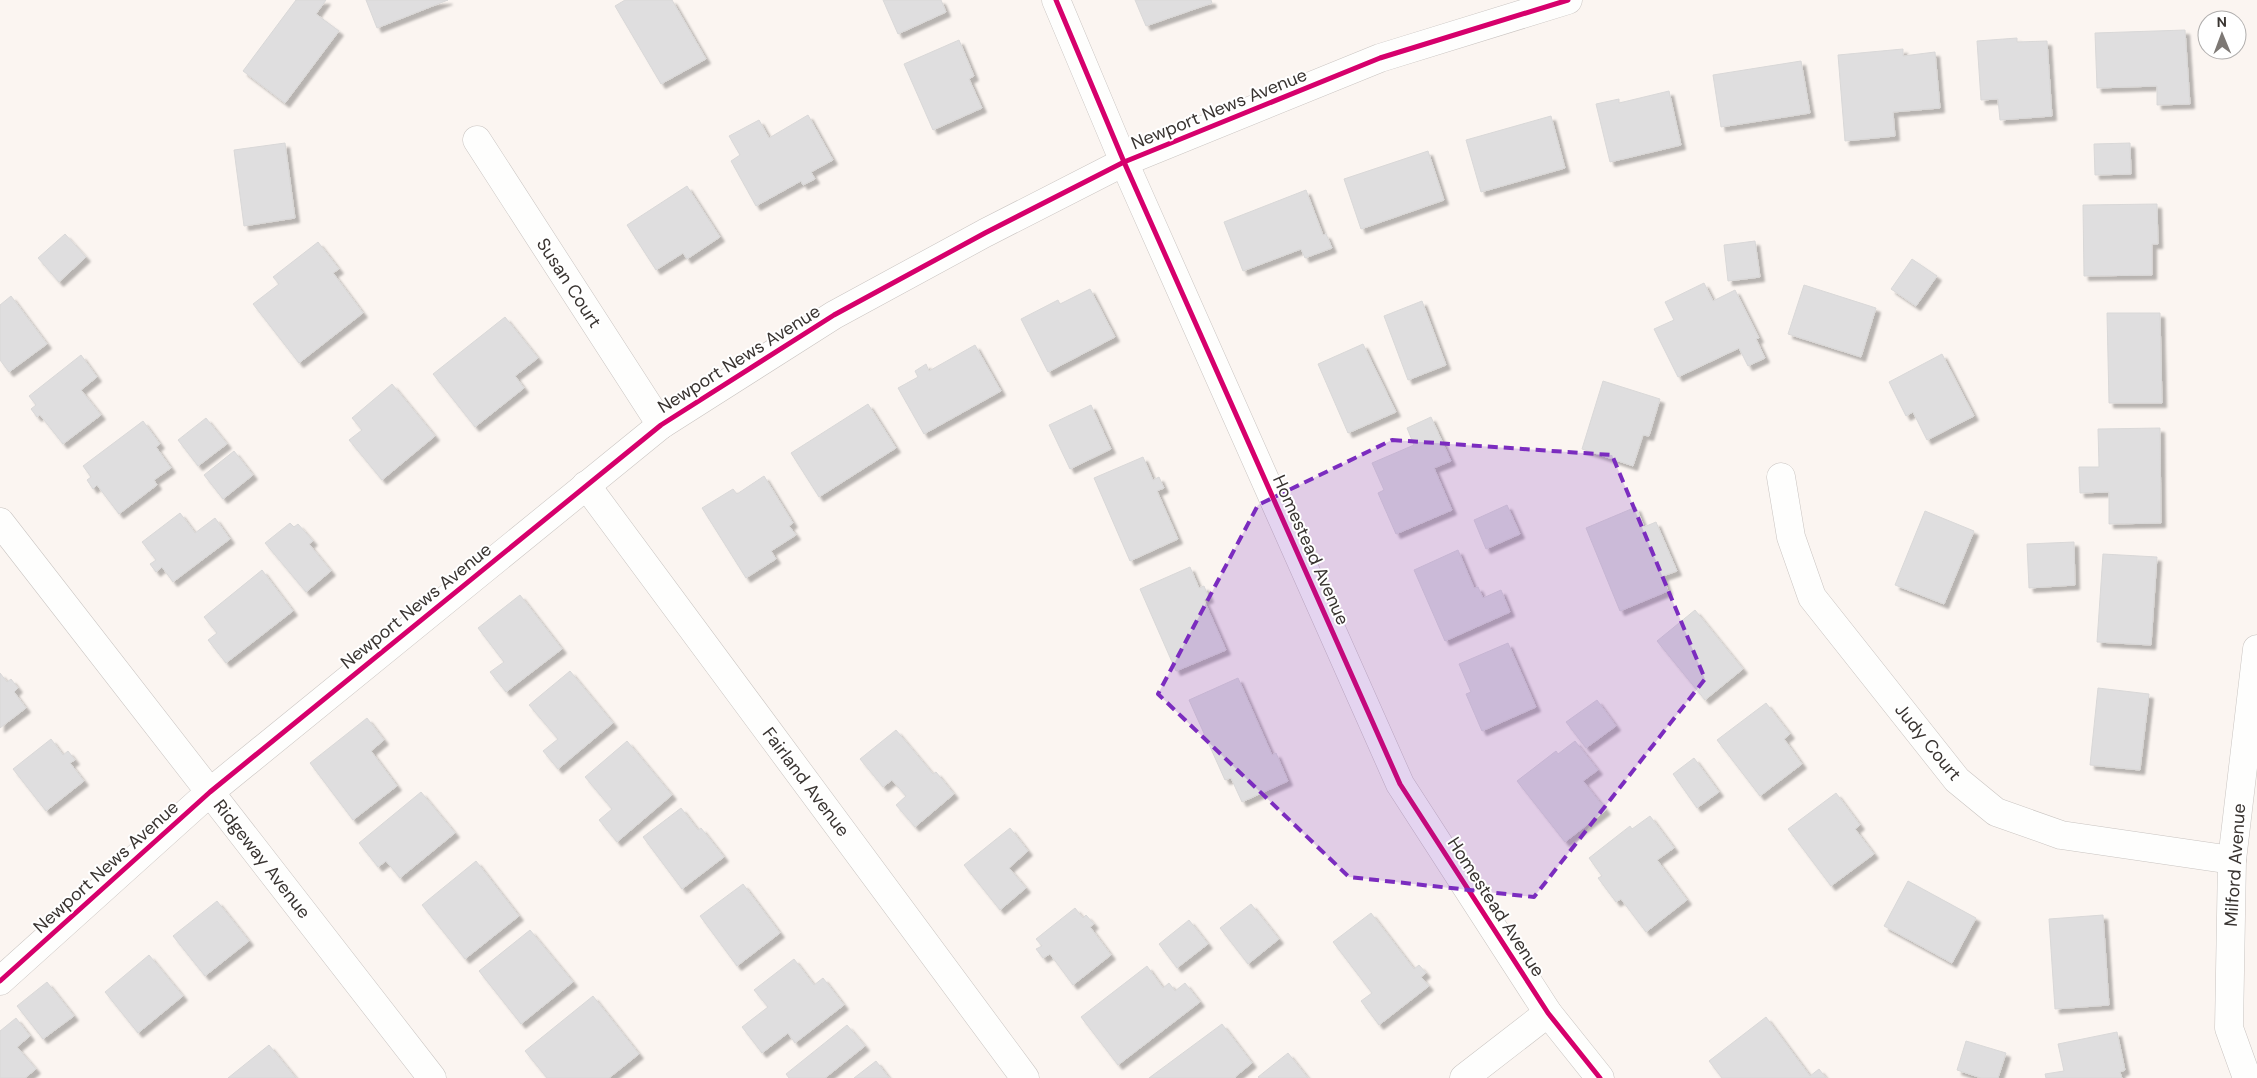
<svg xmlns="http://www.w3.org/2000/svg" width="2257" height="1078" font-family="'DM Sans',sans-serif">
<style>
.building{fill:#dfdedf;stroke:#d9d8d8;filter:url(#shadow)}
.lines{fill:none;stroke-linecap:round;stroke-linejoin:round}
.street-casing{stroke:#c9c4c1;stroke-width:29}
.street{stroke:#fefefd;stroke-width:28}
.cycleway-casing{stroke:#fff;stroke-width:8}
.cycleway{stroke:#d6006c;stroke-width:5}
.marked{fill:#7b2cbf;fill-opacity:0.2;stroke:#7b2cbf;stroke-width:4;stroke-dasharray:10 6;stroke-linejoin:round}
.labels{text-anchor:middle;stroke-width:4;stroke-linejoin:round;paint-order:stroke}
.street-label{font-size:18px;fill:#393431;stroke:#fff}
</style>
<defs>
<filter id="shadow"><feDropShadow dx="4.5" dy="4.5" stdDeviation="1" flood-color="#0004"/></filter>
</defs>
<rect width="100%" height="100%" fill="#fbf5f1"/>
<g class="building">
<path d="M296,0H326L316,14L339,31L285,103L243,71Z"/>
<path d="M366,0H448L377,28Z"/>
<path d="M625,0H672L706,59L661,84L615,6Z"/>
<path d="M883,0H941L946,12L898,34Z"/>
<path d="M1135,0H1211L1212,3L1146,26Z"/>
<path d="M2185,30L2190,104L2157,105V86L2097,88L2095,33Z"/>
<path d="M2017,38V42L2047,41L2052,116L2000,120L1998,99L1981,100L1977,41Z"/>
<path d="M959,40L974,76L969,79L982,108L933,130L904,64Z"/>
<path d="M1903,49V56L1935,52L1940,108L1893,112L1895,136L1845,141L1838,55Z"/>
<path d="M1801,61L1810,113L1721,127L1713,75Z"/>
<path d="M1669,91L1681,145L1610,162L1596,104L1619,99V103Z"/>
<path d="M808,115L833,160L811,172L815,179L803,185L801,181L756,206L731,161L740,155L729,136L759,120L769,138Z"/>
<path d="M1551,116L1565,168L1481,192L1466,140Z"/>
<path d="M285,143L295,218L244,226L234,150Z"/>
<path d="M2130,143L2131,174L2095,175L2094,144Z"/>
<path d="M1428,151L1444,200L1361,229L1344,179Z"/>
<path d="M687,186L720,237L687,259L683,253L656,270L627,225Z"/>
<path d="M1306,190L1323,235L1326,234L1332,248L1305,258L1301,249L1243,271L1224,222Z"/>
<path d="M2157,204L2158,244H2152V275L2084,276L2083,205Z"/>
<path d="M65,234L86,257L59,282L38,258Z"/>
<path d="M1755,241L1760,277L1728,281L1724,245Z"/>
<path d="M318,242L339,269L333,273L363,313L299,363L253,304L279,284L273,277Z"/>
<path d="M1912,259L1937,276L1916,306L1891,289Z"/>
<path d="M1704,283L1713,301L1735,290L1759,338L1756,339L1765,358L1748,366L1739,348L1678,377L1654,329L1674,320L1665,302Z"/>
<path d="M1804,285L1876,308L1861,357L1788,334Z"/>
<path d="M1090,289L1115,337L1048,372L1021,319L1058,300L1060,304Z"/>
<path d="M11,296L47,344L9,372L0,360V305Z"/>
<path d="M1422,301L1446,365L1408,380L1384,316Z"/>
<path d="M2107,313H2160L2162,403H2109Z"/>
<path d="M505,317L538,358L515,376L524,388L475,427L433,374Z"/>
<path d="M1363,344L1396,412L1348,433L1318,364Z"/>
<path d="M975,345L1001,391L924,434L898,388L918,377L915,371L926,364L929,371Z"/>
<path d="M1942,354L1974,416L1927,440L1913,412L1906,416L1889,382Z"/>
<path d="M81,355L97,377L81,390L101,415L63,444L40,415L37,417L31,409L36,405L29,396Z"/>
<path d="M1603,381L1660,399L1649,436L1643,435L1633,466L1582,449Z"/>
<path d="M392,384L435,436L382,480L349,440L362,430L352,418Z"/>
<path d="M868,404L896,448L819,497L791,453Z"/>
<path d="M1091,405L1111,449L1070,469L1049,425Z"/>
<path d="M1431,417L1451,461L1434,468L1452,510L1396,534L1378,493L1384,490L1372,463L1414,445L1407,428Z"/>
<path d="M206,418L227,444L198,466L178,440Z"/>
<path d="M143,421L160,444L156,447L171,468L154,480L157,485L119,514L97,485L93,489L87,480L91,477L83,466Z"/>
<path d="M2160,428L2161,523L2109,524V492L2080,493L2079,467H2099L2098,429Z"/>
<path d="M234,451L253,475L223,499L204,475Z"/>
<path d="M1143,457L1153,480L1159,477L1164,488L1157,491L1178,539L1130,561L1094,478Z"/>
<path d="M764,476L793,523L789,526L796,535L771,551L776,559L746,578L702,508L733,489L737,494Z"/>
<path d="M1507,505L1520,534L1486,549L1474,520Z"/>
<path d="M1636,507L1644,527L1656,522L1677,571L1663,576L1668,591L1620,611L1586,528Z"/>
<path d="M1925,511L1974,531L1944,604L1895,585Z"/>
<path d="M180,513L195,533L215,518L230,539L173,582L162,567L156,572L150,564L156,560L142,542Z"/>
<path d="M290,523L294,527L298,524L313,541L309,544L331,571L306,592L265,543Z"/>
<path d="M2074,542L2075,585L2029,588L2027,544Z"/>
<path d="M1458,550L1474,588L1478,587L1483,598L1501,590L1510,612L1445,641L1414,570Z"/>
<path d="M2103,554L2157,557L2151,645L2097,642Z"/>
<path d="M1190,567L1199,588L1204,586L1209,598L1204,600L1226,650L1176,671L1140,589Z"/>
<path d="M262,570L293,611L226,663L208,640L217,633L204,617Z"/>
<path d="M520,595L562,649L506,692L490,672L504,662L478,628Z"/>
<path d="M1695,610L1743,669L1705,700L1657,641Z"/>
<path d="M1508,643L1536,707L1482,731L1466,694L1471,692L1459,664Z"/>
<path d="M570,671L613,723L558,769L543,751L558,739L529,705Z"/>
<path d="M0,673L7,682L11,679L18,688L14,692L26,708L0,728Z"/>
<path d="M1238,678L1272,755L1276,753L1288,781L1242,802L1231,778L1225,780L1189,700Z"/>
<path d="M2098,688L2149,694L2140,770L2090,765Z"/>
<path d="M1597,700L1616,726L1586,748L1566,722Z"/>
<path d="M1766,703L1790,734L1784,739L1802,764L1760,796L1717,740Z"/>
<path d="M367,718L384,740L371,751L397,786L353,820L310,763Z"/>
<path d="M896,730L933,774L936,772L954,794L915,827L896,805L906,796L892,780L883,787L860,759Z"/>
<path d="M51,739L63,755L68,751L75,760L70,763L84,781L46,811L13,769Z"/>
<path d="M627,741L672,795L617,842L599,820L612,809L585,777Z"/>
<path d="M1575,741L1598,770L1583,781L1606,810L1565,842L1517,781L1556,751L1558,754Z"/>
<path d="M1694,758L1719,792L1697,808L1673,774Z"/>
<path d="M421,792L455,833L400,878L386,861L378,867L359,843Z"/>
<path d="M1836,793L1860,825L1855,829L1874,854L1831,886L1788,829Z"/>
<path d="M681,808L698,830L701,828L724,857L682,889L643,837Z"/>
<path d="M1650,816L1674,848L1657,860L1687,900L1646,932L1621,899L1616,902L1598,878L1602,876L1589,858L1630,826L1632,829Z"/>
<path d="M1010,828L1028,851L1009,868L1026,888L1000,910L964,865Z"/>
<path d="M476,861L519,916L465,959L422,905Z"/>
<path d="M1908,881L1976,918L1952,963L1884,926Z"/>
<path d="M743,884L780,933L737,966L700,916Z"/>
<path d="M217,901L249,941L205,976L173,936Z"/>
<path d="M1251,904L1279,939L1248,964L1220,928Z"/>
<path d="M1075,908L1083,918L1086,915L1094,924L1090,927L1111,955L1073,985L1050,954L1043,958L1036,949L1042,946L1036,939Z"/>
<path d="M1371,913L1414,969L1419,965L1426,973L1421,977L1429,986L1379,1025L1361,1001L1372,993L1333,942Z"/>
<path d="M2103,915L2109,1005L2055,1009L2049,919Z"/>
<path d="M1189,920L1208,944L1177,968L1159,944Z"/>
<path d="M530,930L573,982L521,1024L479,971Z"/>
<path d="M149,955L183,996L138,1033L105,992Z"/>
<path d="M794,959L814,985L823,978L844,1005L795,1043L788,1033L762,1053L742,1027L768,1007L754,990Z"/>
<path d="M1147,966L1163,988L1169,983L1175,991L1185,983L1200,1002L1118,1065L1081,1017Z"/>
<path d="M47,982L74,1016L43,1039L17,1006Z"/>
<path d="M593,996L639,1054L609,1078H547L525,1051Z"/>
<path d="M1766,1017L1810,1076L1819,1069L1826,1078H1722L1709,1061Z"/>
<path d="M16,1018L30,1036L17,1047L36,1069L25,1078H0V1031Z"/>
<path d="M1222,1024L1252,1063L1235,1077L1236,1078H1149Z"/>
<path d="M847,1025L865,1046L825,1078H789L786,1074Z"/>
<path d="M2117,1032L2125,1070L2120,1072L2122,1078H2046L2045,1074L2064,1071L2058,1044Z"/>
<path d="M1966,1041L2006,1053L1998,1078H1981L1957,1070Z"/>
<path d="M269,1045L296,1078H228Z"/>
<path d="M1288,1053L1308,1078H1259L1258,1077Z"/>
<path d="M876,1061L889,1078H854Z"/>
</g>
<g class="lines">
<g class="street-casing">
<g id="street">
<path d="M1056,0L1124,162L1400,784L1548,1013L1600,1078"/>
<path d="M477,140L661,425"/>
<path d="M1781,477L1791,537L1812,597L1957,780L1996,812L2061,835L2232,860"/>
<path d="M586,485L1025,1078"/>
<path d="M0,522L432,1078"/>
<path d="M0,981L210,792L661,425L834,315L985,233L1124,162L1380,58L1568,0"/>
<path d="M1464,1078L1548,1013"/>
<path d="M2247,1078L2229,1028L2232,860L2257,649"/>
</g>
</g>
<use href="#street" class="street"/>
<g class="cycleway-casing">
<g id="cycleway">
<path d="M1056,0L1124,162L1400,784L1548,1013L1600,1078"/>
<path d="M0,981L210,792L661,425L834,315L985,233L1124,162L1380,58L1568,0"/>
</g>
</g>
<use href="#cycleway" class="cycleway"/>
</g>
<path class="marked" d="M1392,440L1612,455L1705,679L1534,897L1349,877L1158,694L1258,505Z"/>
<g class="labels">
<g class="street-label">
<text transform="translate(1219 109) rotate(-22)" y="6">Newport News Avenue</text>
<text transform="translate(569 283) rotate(57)" y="6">Susan Court</text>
<text transform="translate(739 359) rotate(-32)" y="6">Newport News Avenue</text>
<text transform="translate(1311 550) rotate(66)" y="6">Homestead Avenue</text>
<text transform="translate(416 606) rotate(-39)" y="6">Newport News Avenue</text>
<text transform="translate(1928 742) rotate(51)" y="6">Judy Court</text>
<text transform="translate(806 782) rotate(53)" y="6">Fairland Avenue</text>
<text transform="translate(262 859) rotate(52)" y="6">Ridgeway Avenue</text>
<text transform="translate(2235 865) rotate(-86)" y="6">Milford Avenue</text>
<text transform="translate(106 867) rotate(-42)" y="6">Newport News Avenue</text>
<text transform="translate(1496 907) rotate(57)" y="6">Homestead Avenue</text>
</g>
</g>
<g transform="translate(2222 35) rotate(359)"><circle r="24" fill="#ffffff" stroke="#b0aead"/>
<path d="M0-4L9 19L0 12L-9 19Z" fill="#7d7874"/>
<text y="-8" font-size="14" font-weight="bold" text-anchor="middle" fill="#393431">N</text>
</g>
</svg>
